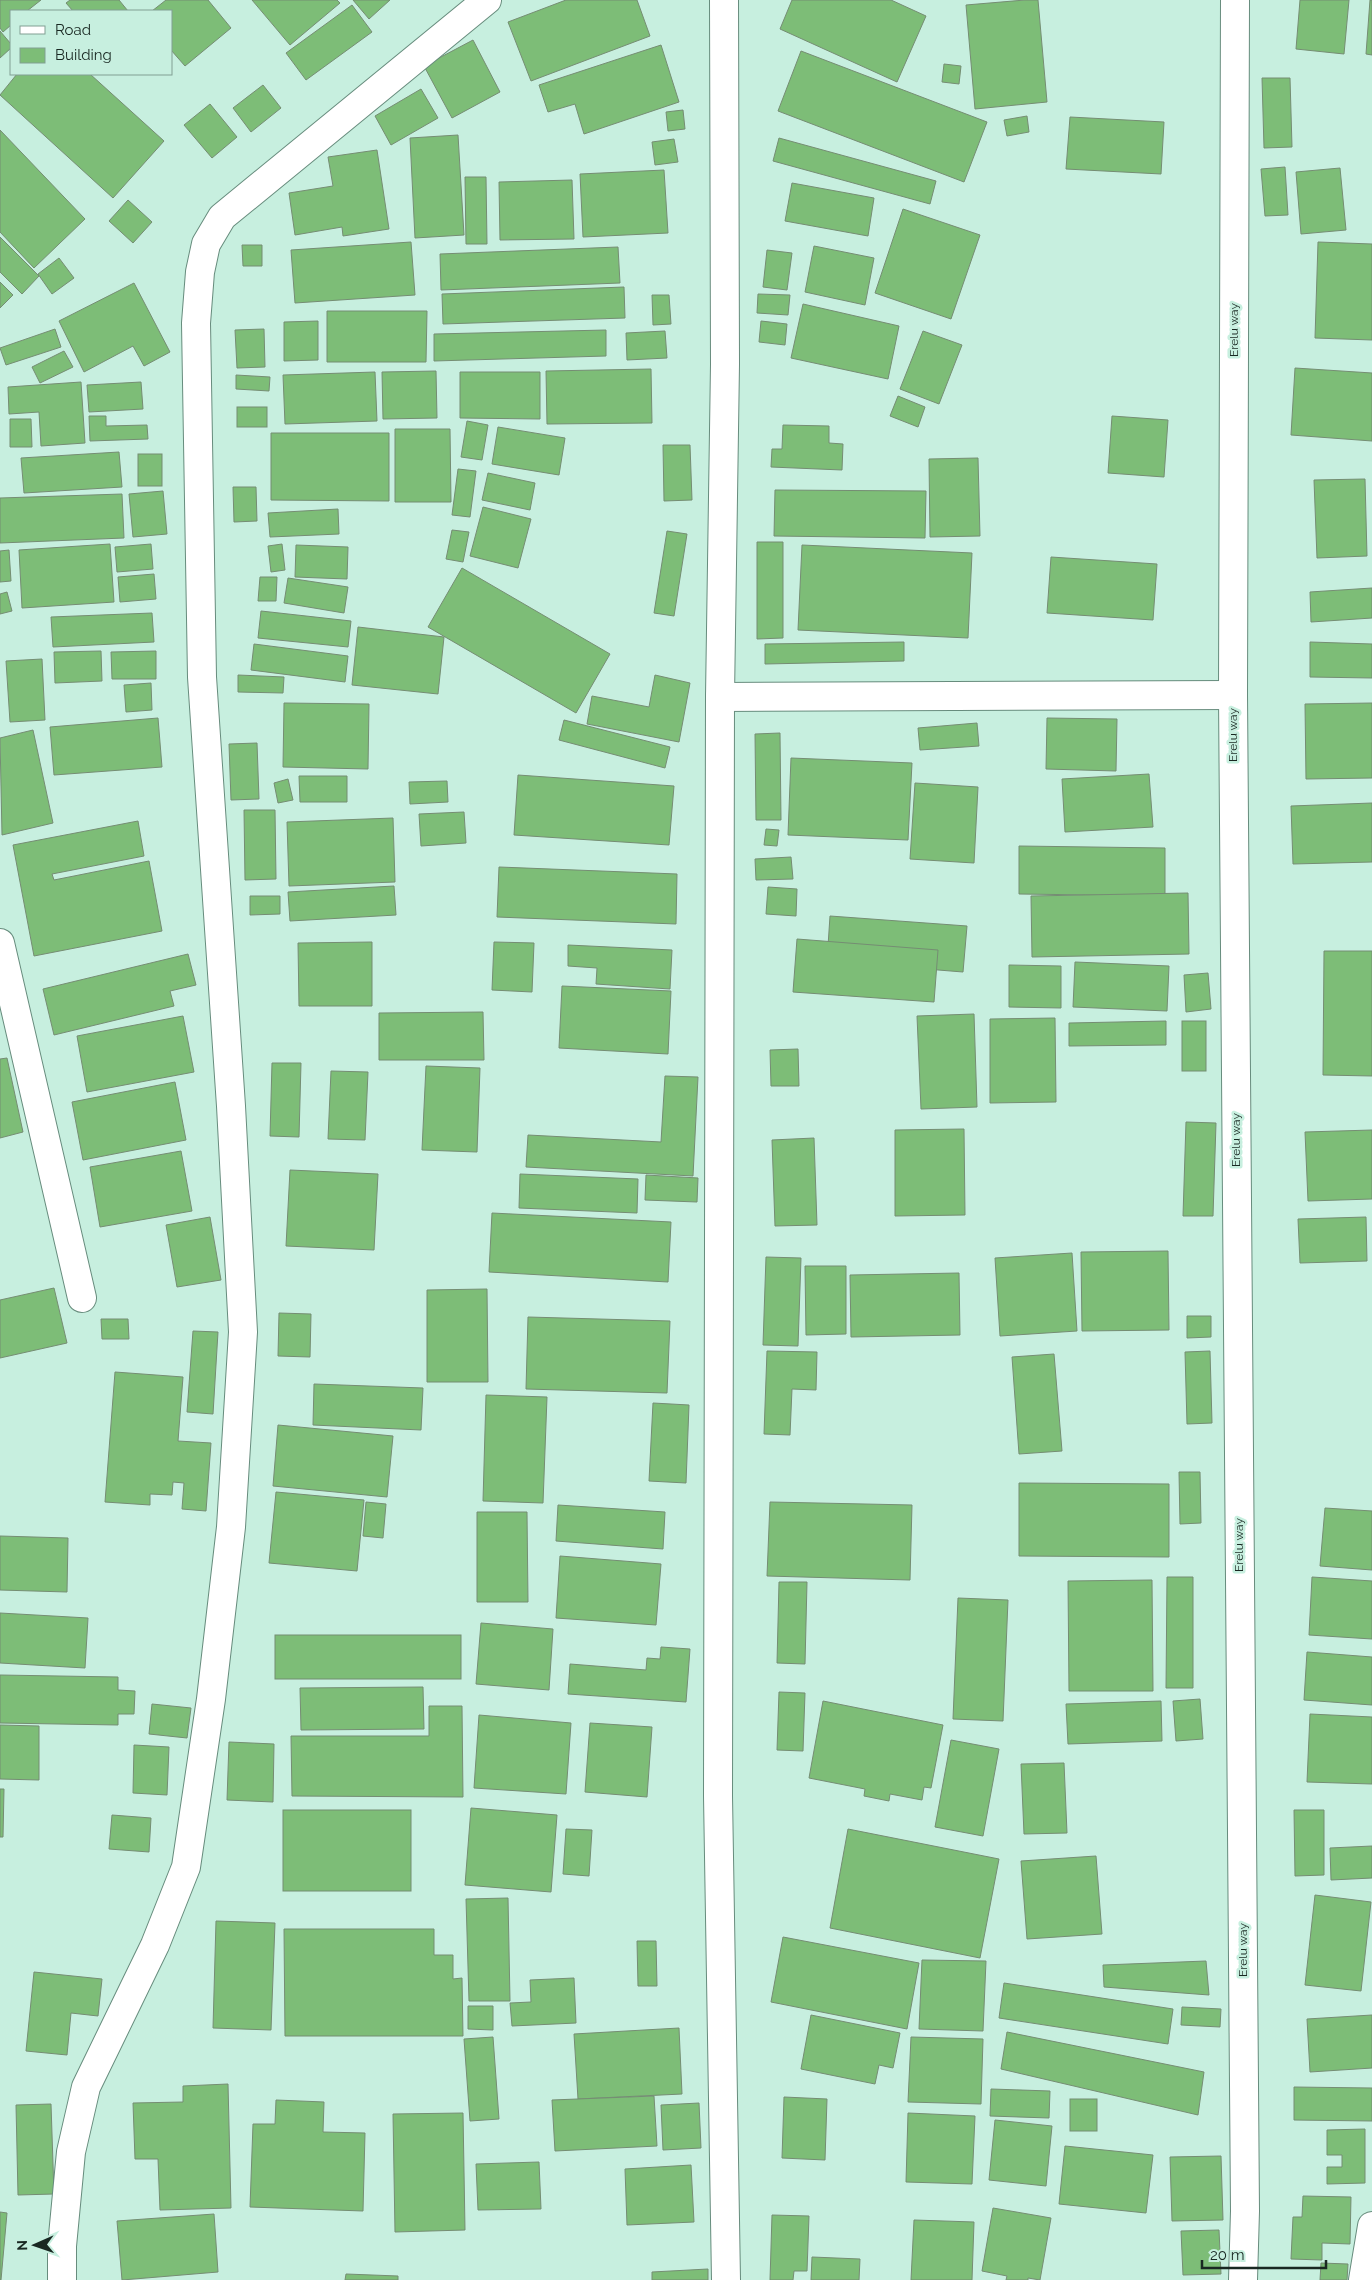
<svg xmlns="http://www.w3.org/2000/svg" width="1372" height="2280" font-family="Raleway,sans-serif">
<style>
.building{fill:#7dbd77;stroke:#758d73}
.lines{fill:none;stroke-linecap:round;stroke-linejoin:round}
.minor-casing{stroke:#678c7d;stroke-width:30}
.minor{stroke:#fff;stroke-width:28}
.labels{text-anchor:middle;stroke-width:5;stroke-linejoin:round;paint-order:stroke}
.street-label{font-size:12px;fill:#192822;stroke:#c7efdf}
</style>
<rect width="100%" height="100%" fill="#c7efdf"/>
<g class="building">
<path d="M0,0H41L27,11H11V25L3,32L0,28Z"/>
<path d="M70,0H119L128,11H73L66,3Z"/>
<path d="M166,0H208L231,28L185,66L171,50V11H152Z"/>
<path d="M252,0H337L340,3L290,45Z"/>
<path d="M353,0H390L369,19Z"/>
<path d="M566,0H637L650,36L531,81L508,22Z"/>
<path d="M792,0H891L926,16L897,82L780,29Z"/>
<path d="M1025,0H1038L1047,102L975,109L966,5Z"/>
<path d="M1300,0H1349L1344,54L1296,49Z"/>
<path d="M1370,0H1372V55L1366,54Z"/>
<path d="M352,5L372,32L306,80L286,53Z"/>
<path d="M0,31L11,44V48L0,58Z"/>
<path d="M473,40L500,92L452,118L424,66Z"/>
<path d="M661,45L679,102L584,134L575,104L548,112L539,85Z"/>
<path d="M801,51L987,122L964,182L778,111Z"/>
<path d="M944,64L961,66L959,84L942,82Z"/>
<path d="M17,74H90L164,141L113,198L0,95Z"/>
<path d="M1262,78H1290L1292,147L1264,148Z"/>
<path d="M263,85L281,108L251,132L233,108Z"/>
<path d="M421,89L438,118L391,145L375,116Z"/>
<path d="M210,104L237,137L212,158L184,125Z"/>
<path d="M683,110L685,129L668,131L666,112Z"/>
<path d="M1027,116L1029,132L1007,136L1004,120Z"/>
<path d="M1070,117L1164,122L1161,174L1066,169Z"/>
<path d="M0,130L85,219L34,268L0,232Z"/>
<path d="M458,135L464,235L415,238L410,138Z"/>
<path d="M779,138L936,181L930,204L773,161Z"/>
<path d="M674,139L678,162L655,165L652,142Z"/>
<path d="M377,150L389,229L343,236L342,227L295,235L289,193L333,186L328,157Z"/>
<path d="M1285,167L1288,215L1265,216L1261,169Z"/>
<path d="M1340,168L1346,230L1301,234L1296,172Z"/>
<path d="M664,170L668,233L583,237L580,174Z"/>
<path d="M465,177H486L487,244H466Z"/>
<path d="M572,180L574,239L500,240L499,182Z"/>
<path d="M792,183L874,198L868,236L785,221Z"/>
<path d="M128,200L152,222L133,243L109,221Z"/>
<path d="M903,209L980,235L951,319L875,293Z"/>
<path d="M0,237L39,276L22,294L0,272Z"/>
<path d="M411,242L415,295L295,303L291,250Z"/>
<path d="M1318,242L1372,244V340L1315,338Z"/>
<path d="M242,245H262V266H243Z"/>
<path d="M814,246L874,258L865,305L805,292Z"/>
<path d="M618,247L620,283L441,290L440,254Z"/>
<path d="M767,250L792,253L787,290L763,287Z"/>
<path d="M59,258L74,278L52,294L38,274Z"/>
<path d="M0,282L13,295L0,308Z"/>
<path d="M134,283L170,352L144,366L133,346L84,372L59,321Z"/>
<path d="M624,287L625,318L443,324L442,294Z"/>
<path d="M758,294L790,295L788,315L757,313Z"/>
<path d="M652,295H669L671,324L653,325Z"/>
<path d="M803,304L899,326L888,379L791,358Z"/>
<path d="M327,311H427L426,362H327Z"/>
<path d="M318,321V360L284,361V322Z"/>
<path d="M761,321L787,324L785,345L759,342Z"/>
<path d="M55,329L61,347L6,365L0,348Z"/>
<path d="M264,329L265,367L237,368L235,330Z"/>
<path d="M606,330V356L434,361V334Z"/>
<path d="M665,331L667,358L627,360L626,333Z"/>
<path d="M923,331L962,345L939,404L900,389Z"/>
<path d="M64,351L73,367L40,383L32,367Z"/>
<path d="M1295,368L1372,373V441L1291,435Z"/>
<path d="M651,369L652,423L547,424L546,371Z"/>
<path d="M436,371L437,418L383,419L382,372Z"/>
<path d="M375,372L377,421L285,424L283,375Z"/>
<path d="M460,372H540V419L460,418Z"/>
<path d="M236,375L270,377L269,391L236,389Z"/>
<path d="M81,382L85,443L41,446L39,412L9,414L8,387Z"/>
<path d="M141,382L143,409L89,412L87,385Z"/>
<path d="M898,396L925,407L918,427L890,416Z"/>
<rect x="237" y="407" width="30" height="20"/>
<path d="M89,416H106V426L147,425L148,439L90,441Z"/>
<path d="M1112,416L1168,420L1164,477L1108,473Z"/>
<path d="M10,419H31L32,447H10Z"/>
<path d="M467,421L488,425L482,460L461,457Z"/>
<path d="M783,425L829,426V443L843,444L842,470L771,467L772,449H782Z"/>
<path d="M498,427L565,438L559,475L492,464Z"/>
<path d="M395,429H450L451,502H395Z"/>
<path d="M271,433H389V501L271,500Z"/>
<path d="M663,445H690L692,500L664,501Z"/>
<path d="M119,452L122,487L24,493L21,458Z"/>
<rect x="138" y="454" width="24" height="32"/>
<path d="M978,458L980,536L930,537L929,459Z"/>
<path d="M458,469L476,471L470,517L452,515Z"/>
<path d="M488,473L535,483L530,510L482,500Z"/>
<path d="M1365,479L1367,556L1317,558L1314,480Z"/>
<path d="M233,487H256L257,521L234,522Z"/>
<path d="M775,490L926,491L925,538L774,536Z"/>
<path d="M163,491L167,534L133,537L129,494Z"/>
<path d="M122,494L124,538L0,543V498Z"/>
<path d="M483,507L531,519L518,568L470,556Z"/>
<path d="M338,509L339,534L270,537L268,513Z"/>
<path d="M452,530L469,532L463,562L446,559Z"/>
<path d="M667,531L687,534L674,616L654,613Z"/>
<path d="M757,542H783V638L757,639Z"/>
<path d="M110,544L114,602L22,608L19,550Z"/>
<path d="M151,544L153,569L117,572L115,547Z"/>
<path d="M282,544L285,570L271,572L268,546Z"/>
<path d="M296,545L348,547L347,579L295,577Z"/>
<path d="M802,545L972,553L968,638L798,630Z"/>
<path d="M9,550L11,581L0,582V551Z"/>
<path d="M1051,557L1157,564L1153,620L1047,613Z"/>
<path d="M462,568L610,654L576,713L428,627Z"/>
<path d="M154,574L156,599L120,602L118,577Z"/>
<path d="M260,577H277L276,601H258Z"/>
<path d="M288,578L348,587L344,613L284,603Z"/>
<path d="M1372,588V618L1311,622L1310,592Z"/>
<path d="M7,592L12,611L0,614V594Z"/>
<path d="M261,611L351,621L348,647L258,638Z"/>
<path d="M152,613L154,642L53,647L51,617Z"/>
<path d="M358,627L444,637L438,694L352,685Z"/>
<path d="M904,642V661L765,664V644Z"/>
<path d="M1310,642L1372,644V678L1310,677Z"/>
<path d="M254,644L348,656L345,682L251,670Z"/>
<path d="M101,651L102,681L55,683L54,652Z"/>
<path d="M156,651V679H112L111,652Z"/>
<path d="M42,659L45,720L10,722L6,661Z"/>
<path d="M238,675L284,677L283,693L238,692Z"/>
<path d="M655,675L690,683L679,742L587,724L592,696L649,707Z"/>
<path d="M151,683L152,710L126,712L124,685Z"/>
<path d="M284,703L369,704L368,769L283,767Z"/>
<path d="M1372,703V778L1306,779L1305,704Z"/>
<path d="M158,718L162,767L54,775L50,727Z"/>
<path d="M1047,718L1117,719L1116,771L1046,769Z"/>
<path d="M564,720L670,747L665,768L559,740Z"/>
<path d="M977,723L979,746L920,750L918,728Z"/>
<path d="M33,730L53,823L2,835L0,738Z"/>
<path d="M780,733L781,820H756L755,734Z"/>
<path d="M257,743L259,799L231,800L229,744Z"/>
<path d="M791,758L912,763L908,840L788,835Z"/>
<path d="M1149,774L1153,827L1065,832L1062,779Z"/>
<path d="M518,775L674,786L669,845L514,835Z"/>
<path d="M299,776H347V802H300Z"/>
<path d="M288,779L293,800L278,803L274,783Z"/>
<path d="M447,781L448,802L410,804L409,782Z"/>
<path d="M915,783L978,787L974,863L910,859Z"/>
<path d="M1372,803V862L1293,864L1291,806Z"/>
<path d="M244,810H275L276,879L245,880Z"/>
<path d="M464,812L466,843L421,846L419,814Z"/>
<path d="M393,818L395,882L289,886L287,822Z"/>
<path d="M138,821L144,856L52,874L54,880L149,861L162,931L34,956L13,845Z"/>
<path d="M766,829L779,830L777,846L764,845Z"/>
<path d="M1019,846L1165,848V896L1019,894Z"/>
<path d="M791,857L793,879L756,880L755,859Z"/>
<path d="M499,867L677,874L676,924L497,917Z"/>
<path d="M394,886L396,915L290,921L288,892Z"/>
<path d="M768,887L797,889L796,916L766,914Z"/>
<path d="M1188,893L1189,954L1032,957L1031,896Z"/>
<path d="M250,896H280V914L250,915Z"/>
<path d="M830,916L967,926L963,972L827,961Z"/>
<path d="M797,939L938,950L934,1002L793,992Z"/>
<path d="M372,942V1006H299L298,943Z"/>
<path d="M494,942L534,943L532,992L492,990Z"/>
<path d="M568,945L672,950L670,989L596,984L597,968L568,966Z"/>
<path d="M1324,951H1372V1076L1323,1075Z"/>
<path d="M188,954L196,985L170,991L174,1006L54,1035L43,989Z"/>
<path d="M1075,962L1169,966L1167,1011L1073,1007Z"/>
<path d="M1009,965L1061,966V1008L1009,1007Z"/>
<path d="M1208,973L1211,1009L1186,1012L1184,975Z"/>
<path d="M562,986L671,991L668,1054L559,1048Z"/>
<path d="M483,1012L484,1060H379V1013Z"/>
<path d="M974,1014L977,1107L921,1109L917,1016Z"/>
<path d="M183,1016L194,1072L87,1092L77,1036Z"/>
<path d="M1055,1018L1056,1102L990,1103V1019Z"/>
<path d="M1166,1021V1045L1069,1046V1023Z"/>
<rect x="1182" y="1021" width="24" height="50"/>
<path d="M798,1049L799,1086H771L770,1050Z"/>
<path d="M7,1058L23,1132L0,1138V1059Z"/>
<path d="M272,1063H301L299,1137L270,1136Z"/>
<path d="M426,1066L480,1068L477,1152L422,1150Z"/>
<path d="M331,1071L368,1072L365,1140L328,1139Z"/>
<path d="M665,1076L698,1077L693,1176L526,1167L528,1135L661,1142Z"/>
<path d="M175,1082L186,1140L83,1160L72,1102Z"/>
<path d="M1186,1122L1216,1123L1213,1216H1183Z"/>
<path d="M964,1129L965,1215L895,1216V1130Z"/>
<path d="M1372,1130V1199L1308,1201L1305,1132Z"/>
<path d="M814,1138L817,1225L775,1226L772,1140Z"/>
<path d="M181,1151L192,1211L100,1227L90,1167Z"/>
<path d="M290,1170L378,1174L374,1250L286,1246Z"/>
<path d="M520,1174L638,1179L637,1213L519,1208Z"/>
<path d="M646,1175L698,1178L697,1202L645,1200Z"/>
<path d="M492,1213L671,1222L668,1282L489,1272Z"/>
<path d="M210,1217L221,1280L177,1287L166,1225Z"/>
<path d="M1366,1217L1367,1261L1300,1263L1298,1219Z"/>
<path d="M1168,1251L1169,1330L1082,1331L1081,1252Z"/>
<path d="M1072,1253L1077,1331L1000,1336L995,1258Z"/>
<path d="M766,1257L801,1258L798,1346L763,1345Z"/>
<path d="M805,1266H846V1334L806,1335Z"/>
<path d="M959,1273L960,1335L851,1337L850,1275Z"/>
<path d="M54,1288L67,1343L0,1358V1300Z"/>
<path d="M487,1289L488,1382H427V1290Z"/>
<path d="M279,1313L311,1314L310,1357L278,1356Z"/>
<path d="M1187,1316H1211V1337L1187,1338Z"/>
<path d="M528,1317L670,1321L667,1393L526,1389Z"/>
<path d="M101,1319H128L129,1339H102Z"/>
<path d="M193,1331L218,1332L213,1414L187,1412Z"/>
<path d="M767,1351L817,1352L816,1390L792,1389L790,1435L764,1434Z"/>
<path d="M1210,1351L1212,1423L1187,1424L1185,1352Z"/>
<path d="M1054,1354L1062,1451L1019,1454L1012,1357Z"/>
<path d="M115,1372L183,1377L178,1441L211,1443L206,1511L182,1509L184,1483L173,1482L172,1495L150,1494V1505L105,1502Z"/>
<path d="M314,1384L423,1388L421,1430L313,1425Z"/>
<path d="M486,1395L547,1397L543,1503L483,1501Z"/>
<path d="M653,1403L689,1405L686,1483L649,1481Z"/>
<path d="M278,1425L393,1436L387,1497L273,1486Z"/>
<path d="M1179,1472H1200L1201,1523L1180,1524Z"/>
<path d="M1019,1483L1169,1484V1557L1019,1556Z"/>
<path d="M276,1492L364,1500L357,1571L269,1563Z"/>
<path d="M366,1502L386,1504L383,1538L363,1536Z"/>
<path d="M770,1502L912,1505L910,1580L767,1576Z"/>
<path d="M558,1505L665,1512L663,1549L556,1541Z"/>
<path d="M1325,1508L1372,1511V1570L1320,1566Z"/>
<path d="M477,1512H527L528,1602H477Z"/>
<path d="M0,1536L68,1538L67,1592L0,1590Z"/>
<path d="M560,1556L661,1564L656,1625L556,1618Z"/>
<path d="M1167,1577H1193V1688H1166Z"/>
<path d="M1312,1577L1372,1581V1639L1309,1635Z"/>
<path d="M1152,1580L1153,1691H1069L1068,1581Z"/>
<path d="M779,1582H807L805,1664L777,1663Z"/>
<path d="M958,1598L1008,1600L1003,1721L953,1719Z"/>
<path d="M0,1613L88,1618L85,1668L0,1663Z"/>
<path d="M481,1623L553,1629L549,1690L476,1684Z"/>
<rect x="275" y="1635" width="186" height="44"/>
<path d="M661,1647L690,1649L686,1702L568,1694L570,1664L646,1670L647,1658L660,1659Z"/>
<path d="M1307,1652L1372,1657V1705L1304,1700Z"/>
<path d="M0,1675L118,1677V1690L135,1691L134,1714H118V1725L0,1723Z"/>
<path d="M423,1687L424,1729L301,1730L300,1688Z"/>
<path d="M779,1692L805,1693L803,1751L777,1750Z"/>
<path d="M1200,1699L1203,1739L1176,1741L1173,1701Z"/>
<path d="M823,1701L943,1725L931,1788L924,1787L922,1800L890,1794L889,1801L864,1796L865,1789L809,1778Z"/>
<path d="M1161,1701L1162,1741L1068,1744L1066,1704Z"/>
<path d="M152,1704L191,1708L187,1738L149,1734Z"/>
<path d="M429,1706H462L463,1797L292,1796L291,1736H429Z"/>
<path d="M1310,1714L1372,1717V1784L1307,1782Z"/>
<path d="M479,1715L571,1723L566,1794L474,1788Z"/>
<path d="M590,1723L652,1727L647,1797L585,1792Z"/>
<path d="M0,1725L39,1726V1780L0,1779Z"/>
<path d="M951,1740L999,1749L983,1836L935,1827Z"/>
<path d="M229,1742L274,1744L273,1802L227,1800Z"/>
<path d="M134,1745L169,1747L167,1795L133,1793Z"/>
<path d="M1064,1763L1067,1833L1024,1834L1021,1764Z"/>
<path d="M0,1789H4L3,1837H0Z"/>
<path d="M471,1808L557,1815L551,1892L465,1885Z"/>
<rect x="283" y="1810" width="128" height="81"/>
<path d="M1294,1810H1324V1875L1295,1876Z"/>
<path d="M112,1815L151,1818L149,1852L109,1849Z"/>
<path d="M566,1829L592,1830L589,1876L563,1874Z"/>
<path d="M848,1829L999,1859L980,1958L830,1928Z"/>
<path d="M1372,1846V1878L1331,1880L1330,1848Z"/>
<path d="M1096,1856L1102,1934L1027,1939L1021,1861Z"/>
<path d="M1315,1895L1371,1902L1361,1991L1305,1985Z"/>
<path d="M508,1898L510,2001H469L466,1899Z"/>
<path d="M216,1921L275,1923L271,2030L213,2028Z"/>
<path d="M284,1929H434V1955H453V1979L462,1978L463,2036H285Z"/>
<path d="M783,1937L919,1963L907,2029L771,2002Z"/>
<path d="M637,1941H656L657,1986H638Z"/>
<path d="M922,1960L986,1961L983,2031L919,2029Z"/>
<path d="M1206,1961L1209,1995L1104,1987L1103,1965Z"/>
<path d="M34,1972L102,1979L98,2016L71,2013L67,2055L26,2051Z"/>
<path d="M574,1978L576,2023L512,2026L510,2003L531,2002L530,1980Z"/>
<path d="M1004,1983L1173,2009L1168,2044L999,2018Z"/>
<path d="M468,2006H493V2030L468,2029Z"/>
<path d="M1182,2007L1221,2009L1220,2027L1181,2025Z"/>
<path d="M811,2015L900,2033L893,2068L879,2065L875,2084L801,2069Z"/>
<path d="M1372,2015V2068L1310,2072L1307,2019Z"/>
<path d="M679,2028L682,2094L578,2099L574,2034Z"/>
<path d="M1007,2032L1204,2072L1198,2115L1001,2069Z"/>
<path d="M493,2037L499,2119L470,2121L464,2039Z"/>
<path d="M911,2037L983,2039L981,2104L908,2102Z"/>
<path d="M228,2084L231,2208L160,2210L158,2159H135L133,2103L183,2102V2086Z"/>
<path d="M1294,2087L1372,2088V2121L1294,2120Z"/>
<path d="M991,2089L1050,2091L1049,2118L990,2116Z"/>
<path d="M654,2096L657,2146L555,2151L552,2100Z"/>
<path d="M784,2097L827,2099L825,2160L782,2158Z"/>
<rect x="1070" y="2099" width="27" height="32"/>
<path d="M276,2100L324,2102L323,2132L365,2133L363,2211L250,2207L253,2124H275Z"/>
<path d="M699,2103L701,2148L663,2150L661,2105Z"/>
<path d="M51,2104L54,2194L18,2195L16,2105Z"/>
<path d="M463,2113L465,2230L395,2232L393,2114Z"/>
<path d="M908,2113L975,2116L972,2184L906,2182Z"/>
<path d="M995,2120L1052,2126L1046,2186L989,2180Z"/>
<path d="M1365,2129V2183L1327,2184V2167H1342V2155H1327V2130Z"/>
<path d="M1065,2146L1153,2155L1146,2213L1059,2204Z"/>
<path d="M1221,2156L1223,2220L1172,2221L1170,2157Z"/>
<path d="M539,2162L541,2209L478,2210L476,2164Z"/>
<path d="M691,2165L694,2222L627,2225L625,2169Z"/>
<path d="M1303,2196L1351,2197L1350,2244L1322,2243V2260L1291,2259L1293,2217H1302Z"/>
<path d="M993,2208L1051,2218L1040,2280L1028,2278V2280H1006L1007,2276L982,2271Z"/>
<path d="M0,2212L7,2213L1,2280H0Z"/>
<path d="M214,2214L218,2272L122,2280L117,2221Z"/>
<path d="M772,2215L809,2216L807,2271H794L793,2280H770Z"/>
<path d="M914,2220L974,2222L972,2280H911Z"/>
<path d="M1219,2230L1221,2274L1183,2275L1181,2231Z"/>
<path d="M812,2257L860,2259L859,2280H811Z"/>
<path d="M1321,2263L1348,2264L1347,2280H1320Z"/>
<path d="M708,2269V2280H652V2272Z"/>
<path d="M346,2274L398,2276V2280H345Z"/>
</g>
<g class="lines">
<g class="minor-casing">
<g id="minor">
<path d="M724,0L725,364L720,697L718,1796L726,2280"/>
<path d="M1235,0L1233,695L1245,2211L1243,2280"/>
<path d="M720,697L1233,695"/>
<path d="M0,943L82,1298"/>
<path d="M62,2280V2246L71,2152L86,2087L155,1945L186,1867L211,1699L231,1527L243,1332L231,1106L202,677L196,323L200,272L206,244L222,217L487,0"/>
<path d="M1363,2280L1372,2226"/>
</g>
</g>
<use href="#minor" class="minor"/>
</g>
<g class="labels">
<g class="street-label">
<text transform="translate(1234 330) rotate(-90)" y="4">Erelu way</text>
<text transform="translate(1233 735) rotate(-90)" y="4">Erelu way</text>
<text transform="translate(1236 1140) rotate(-90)" y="4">Erelu way</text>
<text transform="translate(1239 1545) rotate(-90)" y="4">Erelu way</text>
<text transform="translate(1243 1950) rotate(-90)" y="4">Erelu way</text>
</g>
</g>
<rect x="10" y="10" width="162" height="65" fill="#c7efdf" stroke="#819f93"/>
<rect x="20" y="26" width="25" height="8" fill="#ffffff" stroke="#819f93"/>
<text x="55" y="35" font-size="15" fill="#192822">Road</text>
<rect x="20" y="48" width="25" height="15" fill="#7dbd77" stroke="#819f93"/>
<text x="55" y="60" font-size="15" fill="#192822">Building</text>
<g transform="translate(35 2245) rotate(268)" stroke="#c7efdf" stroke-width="4" paint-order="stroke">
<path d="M0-4L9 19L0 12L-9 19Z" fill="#192822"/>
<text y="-8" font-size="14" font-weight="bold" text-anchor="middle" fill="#192822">N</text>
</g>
<path d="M1202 2260v8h124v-8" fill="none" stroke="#192822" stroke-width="2.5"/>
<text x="1210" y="2260" font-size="15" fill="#192822" stroke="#c7efdf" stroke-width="4" paint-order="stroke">20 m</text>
</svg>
